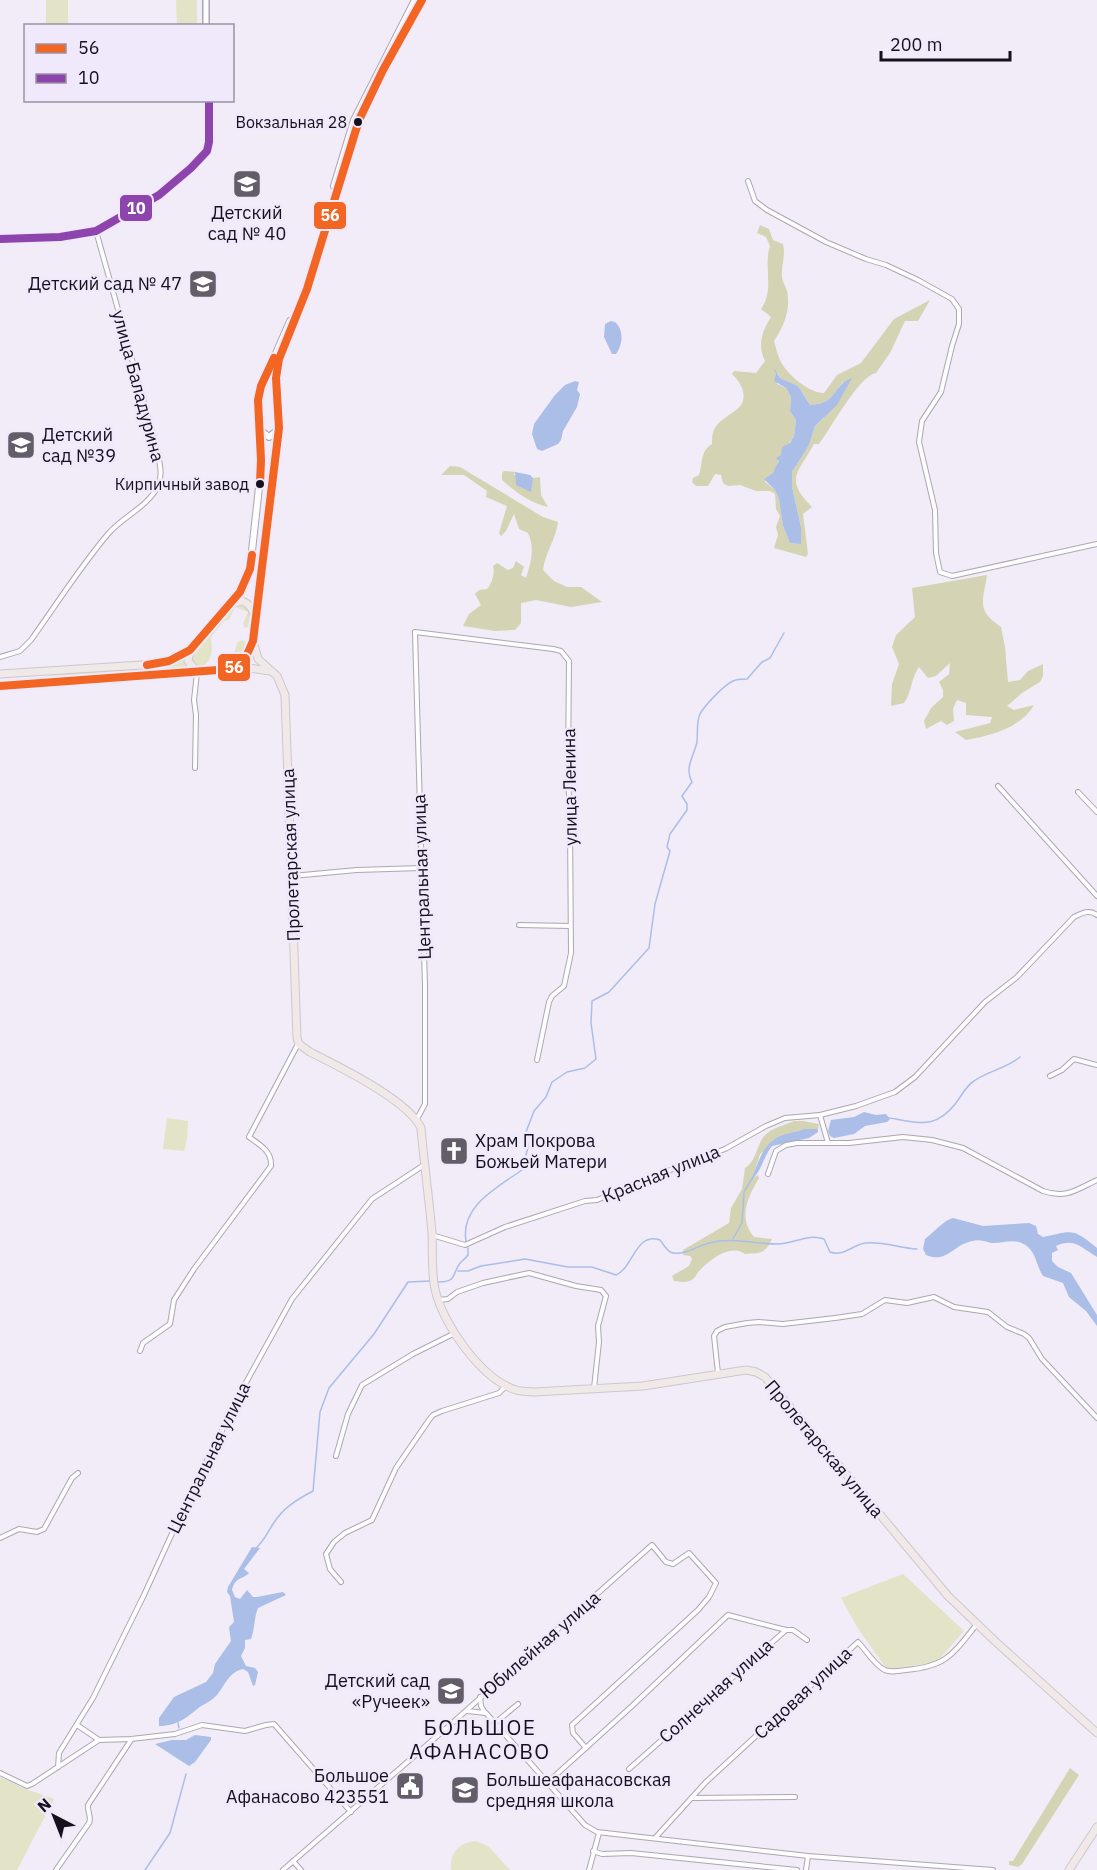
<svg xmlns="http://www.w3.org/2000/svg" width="1097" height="1870" font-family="'IBM Plex Sans',sans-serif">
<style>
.green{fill:#e3e3c8}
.forest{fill:#d4d4b5;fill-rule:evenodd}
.water{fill:#aabee8}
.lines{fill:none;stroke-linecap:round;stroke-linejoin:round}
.stream{stroke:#aabee8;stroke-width:1.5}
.minor-casing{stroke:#aca7b1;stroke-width:6}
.tertiary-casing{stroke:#aca7b1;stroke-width:8}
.secondary-casing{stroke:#aca7b1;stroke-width:8}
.primary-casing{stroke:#cbc8ce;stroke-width:9}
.minor{stroke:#fdfcfe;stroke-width:4}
.tertiary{stroke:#fdfcfe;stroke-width:5}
.secondary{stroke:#fdfcfe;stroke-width:6}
.primary{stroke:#f1e9e8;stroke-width:7}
.bus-1-casing{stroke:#f0e8fb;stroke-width:12}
.bus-2-casing{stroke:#f0e8fb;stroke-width:12}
.bus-1{stroke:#f26522;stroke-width:8}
.bus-2{stroke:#8e44ad;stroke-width:8}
.bus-dot{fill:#15101b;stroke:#f0e8fb;stroke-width:2}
.labels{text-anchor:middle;stroke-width:5;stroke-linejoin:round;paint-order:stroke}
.bus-label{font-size:16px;fill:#15101b;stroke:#f0e8fb;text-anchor:end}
.poi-label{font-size:18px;fill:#15101b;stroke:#f0e8fb;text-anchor:end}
.street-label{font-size:18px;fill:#15101b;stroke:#f0e8fb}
.quarter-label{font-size:21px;letter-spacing:1.5px;fill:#15101b;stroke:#f0e8fb}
.line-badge{stroke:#f0e8fb;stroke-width:2}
.badge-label{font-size:16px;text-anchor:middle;font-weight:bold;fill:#fff}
</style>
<rect width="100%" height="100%" fill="#f1ecf7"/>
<g class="green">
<rect x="46" y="0" width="22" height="25"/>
<path d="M176,0H197V24L177,25Z"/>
<path d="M236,605L246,606L251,611L248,627L245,628L243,624L248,612L235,607L229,620H225L211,637C212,650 214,658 203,666C194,667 191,662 191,654L224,615Z"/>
<path d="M243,640L247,645C243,659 235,665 220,664L221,661L231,660L238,642Z"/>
<path d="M184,655L188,670L50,679L48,676L141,666Z"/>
<path d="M167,1118L188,1121L187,1139L184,1151L163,1149Z"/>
<path d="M903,1574L964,1631L937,1662L889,1669L886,1668L857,1627L841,1598Z"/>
<path d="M0,1777L23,1788L54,1799L17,1870H0Z"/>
<path d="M476,1841L488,1846L510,1870H451C449,1854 459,1842 476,1841Z"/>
</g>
<g class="forest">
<path d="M760,225L769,229L773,240L783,244C786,255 781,265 782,277C782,282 786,286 787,291C791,309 784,326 774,341C776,347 777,354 780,360C786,374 809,393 824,393L837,375L861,363L894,319L930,300L918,321H905L890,353L876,373C859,376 831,428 819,444H814C798,473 784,479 812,507L803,514L808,554L806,557L774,548L778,535L776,527L780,516L776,509L775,494L770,491H756L740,485L728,486L723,483L721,475L715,474L708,486H696L692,482L693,478L699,475C703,463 700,451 712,444C712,437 712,431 717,425C722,419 730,415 736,410C750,400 742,383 732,374L734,371L756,373L765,361C757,345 762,331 771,317L761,309C775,290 763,266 770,246L766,237L757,233ZM778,373L780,378L798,386L810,405C830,404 833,395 844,380L823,419L815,426L809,445L792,472V487L801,527V544L790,543L783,526L779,499L775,490L765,482L766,478L772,477L780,457L794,436L796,420L790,411L791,397L786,388L777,384L776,374Z"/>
<path d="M450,466L460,467L543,517L558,522C556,539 545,553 543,570L554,581L567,587H581L602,602L571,607L536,600L521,603V623L515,630L495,631L463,626L469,614L481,605L475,594L479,590L487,589C492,583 495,574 493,566L497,563L508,570L513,568L516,561L524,567L521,575L526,578C531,563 535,547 528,533L519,529L514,514L506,531L501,536L499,533L507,506L486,497L487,491L464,475H441Z"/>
<path d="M504,471L515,472L514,475L531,484L533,478L540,477L541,495L548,507C530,503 515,492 502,480V473Z"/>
<path d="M987,575C983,602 976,610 1001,627L1005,647L1008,682L1020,680L1028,671L1043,664V676L1040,682L1022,693L1007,706L1014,710L1034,705C1021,728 990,736 966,740L955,732L990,723L992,717L966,715V703L957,700L953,709L954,721L947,725L941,721L926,729L924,721L931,708L943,697V690L939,682L949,674L950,663L936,676L928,678L919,667C911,678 912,692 904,703L891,706L892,684L899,664L892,647L896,635L915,617L912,588Z"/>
<path d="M794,1121H803L819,1124L818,1129H804L788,1134L760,1154L752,1179L758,1175L759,1178C747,1199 738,1217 754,1237L772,1239C765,1254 761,1253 745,1254C730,1243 710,1260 699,1271C697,1273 696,1277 693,1279C688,1283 681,1282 674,1281L672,1276L689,1266L692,1259L690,1256L683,1255V1250L729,1223L731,1208L742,1189L745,1168C756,1162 757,1145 764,1136C771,1128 785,1125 794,1121Z"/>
<path d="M1070,1768L1079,1775L1022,1864L1018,1867L1009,1865V1861H1013Z"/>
</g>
<g class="water">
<path d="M611,321L615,322C624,330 623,344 616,354H612L604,337L605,324Z"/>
<path d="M773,366L780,378L798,386L810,405C838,404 832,385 852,378L837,405L815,426L809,445L792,472V487L801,527V544L790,543L783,526L779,499L775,490L764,479C779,470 770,475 779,461L776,458L781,455L782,447L790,443L794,436L796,420L790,411L791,397L786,388L774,381L776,374Z"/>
<path d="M575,381L579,382L577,390L580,394L577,407L563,431L561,440L558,444L542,451L537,449L532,434L534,424L555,395L565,385Z"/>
<path d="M515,472L530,475L533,478L531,492L516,485Z"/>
<path d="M864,1112L876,1115L886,1114L890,1119L887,1122L865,1126L854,1134L834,1138L830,1136L828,1131L831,1120L854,1117Z"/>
<path d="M804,1129H818V1132L809,1138L772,1146C763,1157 762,1171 751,1180C759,1162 761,1146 780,1136C788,1133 796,1132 804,1129Z"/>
<path d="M953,1218L983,1226L1029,1223L1036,1226L1038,1234L1043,1237C1072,1231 1072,1227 1097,1248V1257C1082,1248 1074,1237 1056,1246L1058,1250L1052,1253V1261L1058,1267L1071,1273L1097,1315V1326L1086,1311L1069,1297L1063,1283L1043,1276C1037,1267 1036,1254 1028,1247C1017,1237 1005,1243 992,1243C986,1242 979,1239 973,1241C953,1244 948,1264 926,1255L923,1249L925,1239C933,1233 944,1220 953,1218Z"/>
<path d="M252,1547L260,1548L244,1569L249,1573C242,1580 235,1577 232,1590L235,1597L240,1599L247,1590L253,1597H257L283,1592L286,1595L258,1608C254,1617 255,1628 251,1639L245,1640V1648L241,1656L246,1666L255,1668L258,1672L255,1685L253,1686L248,1672L243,1669C229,1672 225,1685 217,1695C212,1700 207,1703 201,1706C187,1717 178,1726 159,1726V1718L174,1697L206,1682L213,1673L215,1664L231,1641L229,1627L234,1622L230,1596L227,1592L228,1587Z"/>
<path d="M195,1735L211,1737V1740L195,1762L189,1766L155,1744L172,1740H186Z"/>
</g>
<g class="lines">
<g class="stream">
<path d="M889,1118C918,1122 934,1131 956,1103C962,1095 966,1086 974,1081C988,1071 1007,1068 1020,1057"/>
<path d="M733,1239L742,1223L744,1192L753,1177"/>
<path d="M466,1241C460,1206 498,1187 522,1170L528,1147L526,1132L534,1111L546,1097L552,1082L567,1072L585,1068L596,1059L591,1023L592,1001L609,992L649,948L655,904L670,851L667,847L670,834L687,810V804L682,796L692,782C684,768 694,756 697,742C698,733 696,723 700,714C705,705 724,685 733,681C737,679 743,679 747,679L762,662L770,658L784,633"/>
<path d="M458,1271H468L481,1266L525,1259L568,1267H592L616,1275C634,1267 635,1232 660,1240C664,1245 667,1252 673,1253C686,1255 697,1246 709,1243C732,1237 754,1244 778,1244C794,1244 808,1233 824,1239L830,1252C844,1257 852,1245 865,1243C882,1241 900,1248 917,1249"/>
<path d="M436,1282C459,1283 451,1273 461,1262C463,1260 466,1258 468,1255V1248"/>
<path d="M256,1548C264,1541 267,1533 273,1524C283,1508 296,1500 313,1491L320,1412L329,1388L374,1334L408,1282L431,1281"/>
<path d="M178,1723L179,1728"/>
<path d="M145,1870L170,1833L186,1774"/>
</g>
<g class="minor-casing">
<g id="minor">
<path d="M748,181L755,201L767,210L826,242L866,259L886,265L918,280L952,299L959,309V324L952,346L941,392L922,421L919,442L935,510L936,553L940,572L952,576L1097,544"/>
<path d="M0,657L20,651L31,640C56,605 80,567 108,534C122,517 148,507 158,486C164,473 158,458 156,445L96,231"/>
<path d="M195,768L196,715L194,700L197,673"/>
<path d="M998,786L1097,896"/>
<path d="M1078,792L1097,812"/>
<path d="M292,876L357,870L421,868"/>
<path d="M519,925L570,926"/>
<path d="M1050,1076L1062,1070L1074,1059L1097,1065"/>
<path d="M820,1115L828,1143"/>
<path d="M417,1119L425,1104V986L415,632L553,649L561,651L569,661L568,770L570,825L571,953L564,986L552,996L549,1002L537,1060"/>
<path d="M768,1174L776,1151L786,1145L797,1143H849L903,1137L932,1140L963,1148L1043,1191C1066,1199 1076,1190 1097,1180"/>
<path d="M432,1235L465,1245L505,1227L585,1201L597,1200L680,1166L725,1149L766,1126L785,1118L820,1115L856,1106L895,1092L915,1077L985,1002L1017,977L1074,917C1082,913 1089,909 1097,915"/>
<path d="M438,1300L448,1299L457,1292L483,1283L529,1273L576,1286L601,1290L606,1296L598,1326L599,1342L594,1388"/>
<path d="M140,1351L143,1343L170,1324L174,1300L194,1269L271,1166C272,1151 260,1145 249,1137L298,1044"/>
<path d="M718,1373L714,1336L717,1331L725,1327L747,1323L759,1322L783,1324L835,1318L862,1314L885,1300L907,1303L934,1297L954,1307L988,1312L1007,1327L1024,1334L1029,1338L1042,1359L1097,1418"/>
<path d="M336,1456L348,1414L362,1385L413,1354L455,1333"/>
<path d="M0,1538L19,1529L37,1532L44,1529L72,1478L78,1473"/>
<path d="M341,1582L330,1569L326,1554L334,1542L345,1533L372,1520L396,1468L429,1420L433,1415L442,1411L499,1393L506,1386"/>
<path d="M480,1697L481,1706L485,1713"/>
<path d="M467,1711L486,1713L585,1825L597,1832L808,1856L993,1870"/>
<path d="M495,1723L518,1704"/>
<path d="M77,1725L99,1740"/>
<path d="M99,1740L131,1739L175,1734L202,1725L245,1731L266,1725L274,1724L351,1812"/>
<path d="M58,1767L59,1753L93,1698L144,1595L185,1505L243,1388L292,1299L372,1199L424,1165"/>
<path d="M629,1769L786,1630"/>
<path d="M0,1773L27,1786L32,1784L99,1740"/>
<path d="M547,1783L632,1706L728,1615L786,1630H793L807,1640"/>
<path d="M692,1798L795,1797"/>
<path d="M655,1838L706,1782L858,1642C866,1650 873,1663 883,1669C889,1673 899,1671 906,1670C947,1666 952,1655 977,1624"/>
<path d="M593,1851L602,1854L631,1853L797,1870"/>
<path d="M293,1861L301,1870"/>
<path d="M56,1870L89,1823C92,1817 87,1812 88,1805L131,1740"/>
<path d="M283,1870L450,1725L652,1545L666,1562L673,1564L689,1553L716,1583L709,1597L698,1610L572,1725L573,1733L586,1748"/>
<path d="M589,1870L599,1833"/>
<path d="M806,1870L808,1856"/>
</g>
</g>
<g class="tertiary-casing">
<g id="tertiary">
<path d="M206,0V26"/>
<path d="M0,239L60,237L96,231L159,195L191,168L207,151L209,142V100"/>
</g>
</g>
<g class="secondary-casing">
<g id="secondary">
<path d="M334,186L354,120L415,0"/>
<path d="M260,430L269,437L278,430"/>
<path d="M230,604L246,580L250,569L261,469L259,393L290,321"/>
<path d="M255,617L279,428L276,378L279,359L307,289L359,120L383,70L422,0"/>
</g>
</g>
<g class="primary-casing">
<g id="primary">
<path d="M253,641L258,659L277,676L285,695L297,1038L299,1044L310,1052C338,1066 408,1100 421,1128C424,1163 429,1198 432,1233C433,1251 431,1271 435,1289C442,1323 481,1379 516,1390C522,1392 528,1391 534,1392L643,1386L746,1370L756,1372L765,1377L948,1596L996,1642L1097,1733"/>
<path d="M197,672L188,661L190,650L230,604L242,601C262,608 255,640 247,655C244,661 239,665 233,669"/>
<path d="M0,674L157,664L169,661L190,650"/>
<path d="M0,686L232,669L249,668L270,671"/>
<path d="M1069,1870L1097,1827"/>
</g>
</g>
<use href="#minor" class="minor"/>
<use href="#tertiary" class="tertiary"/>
<use href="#secondary" class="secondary"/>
<use href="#primary" class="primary"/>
<g class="bus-1-casing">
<g id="bus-1">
<path d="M260,484L261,460L258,400L261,386L274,358"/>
<path d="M147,665L169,661L190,650L240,592L250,569L252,555"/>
<path d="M0,686L232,669L245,659L253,641L279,428L276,378L279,359L307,289L359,120L383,70L422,0"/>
</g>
</g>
<g class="bus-2-casing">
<path id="bus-2" d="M0,239L60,237L96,231L159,195L191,168L207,151L209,142V100"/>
</g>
<use href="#bus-1" class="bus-1"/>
<use href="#bus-2" class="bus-2"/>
</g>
<defs>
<g id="school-square" transform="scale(1.5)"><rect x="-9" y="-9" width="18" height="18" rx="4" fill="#625d68" stroke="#f0e8fb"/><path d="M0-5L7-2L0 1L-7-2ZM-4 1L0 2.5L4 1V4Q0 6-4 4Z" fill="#fff"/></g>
<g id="church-square" transform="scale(1.5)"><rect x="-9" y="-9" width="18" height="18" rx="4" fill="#625d68" stroke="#f0e8fb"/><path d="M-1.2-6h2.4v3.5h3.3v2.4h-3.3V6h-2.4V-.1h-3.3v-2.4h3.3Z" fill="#fff"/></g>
<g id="civic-square" transform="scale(1.5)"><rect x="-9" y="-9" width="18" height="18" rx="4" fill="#625d68" stroke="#f0e8fb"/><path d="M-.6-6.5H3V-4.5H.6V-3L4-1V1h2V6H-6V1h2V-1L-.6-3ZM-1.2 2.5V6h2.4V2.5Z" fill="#fff"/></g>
</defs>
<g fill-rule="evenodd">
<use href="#school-square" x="247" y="184"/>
<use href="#school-square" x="203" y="284"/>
<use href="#school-square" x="21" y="445"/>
<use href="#church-square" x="454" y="1151"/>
<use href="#school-square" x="451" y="1691"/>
<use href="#civic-square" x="410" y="1786"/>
<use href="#school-square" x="465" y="1790"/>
</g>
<g class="bus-dot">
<circle cx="358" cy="122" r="5"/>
<circle cx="260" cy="484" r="5"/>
</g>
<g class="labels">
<g class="bus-label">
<text x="347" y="128">Вокзальная 28</text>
<text x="249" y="490">Кирпичный завод</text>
</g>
<g class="poi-label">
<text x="247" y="219" text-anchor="middle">Детский<tspan x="247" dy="21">сад № 40</tspan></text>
<text x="182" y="290">Детский сад № 47</text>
<text x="42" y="441" text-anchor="start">Детский<tspan x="42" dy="21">сад №39</tspan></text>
<text x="475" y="1147" text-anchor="start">Храм Покрова<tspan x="475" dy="21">Божьей Матери</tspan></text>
<text x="430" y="1687">Детский сад<tspan x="430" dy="21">«Ручеек»</tspan></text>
<text x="389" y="1782">Большое<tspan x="389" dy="21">Афанасово 423551</tspan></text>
<text x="486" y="1786" text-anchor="start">Большеафанасовская<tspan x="486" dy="21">средняя школа</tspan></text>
</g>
<g class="street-label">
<text transform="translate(138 386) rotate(75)" y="6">улица Баладурина</text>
<text transform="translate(570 787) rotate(-91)" y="6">улица Ленина</text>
<text transform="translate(291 855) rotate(-92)" y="6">Пролетарская улица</text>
<text transform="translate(422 877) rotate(-92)" y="6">Центральная улица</text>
<text transform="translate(661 1174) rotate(-22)" y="6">Красная улица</text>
<text transform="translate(824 1449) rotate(50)" y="6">Пролетарская улица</text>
<text transform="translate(209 1458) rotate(-64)" y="6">Центральная улица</text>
<text transform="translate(540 1645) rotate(-41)" y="6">Юбилейная улица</text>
<text transform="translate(716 1691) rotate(-42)" y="6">Солнечная улица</text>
<text transform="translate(803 1693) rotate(-43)" y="6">Садовая улица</text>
</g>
<g class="quarter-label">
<text x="480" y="1735">БОЛЬШОЕ<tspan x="480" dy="24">АФАНАСОВО</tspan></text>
</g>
</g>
<g class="line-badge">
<rect x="119" y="194" width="34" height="28" rx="6" fill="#8e44ad"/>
<rect x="313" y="201" width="34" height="29" rx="6" fill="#f26522"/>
<rect x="217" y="653" width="34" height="29" rx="6" fill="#f26522"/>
</g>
<g class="badge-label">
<text x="136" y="214">10</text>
<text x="330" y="221">56</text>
<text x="234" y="673">56</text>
</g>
<rect x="24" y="24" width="210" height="78" fill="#f0e8fb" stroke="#9892a1" stroke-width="1.5"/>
<rect x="36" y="44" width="30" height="9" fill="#f26522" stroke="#9892a1" stroke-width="1.5"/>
<text x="78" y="54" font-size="18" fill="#15101b">56</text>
<rect x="36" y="74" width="30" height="9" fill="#8e44ad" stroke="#9892a1" stroke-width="1.5"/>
<text x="78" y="84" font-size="18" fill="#15101b">10</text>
<g transform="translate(54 1816) rotate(318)" stroke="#f0e8fb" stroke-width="4.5" paint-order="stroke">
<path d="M0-4.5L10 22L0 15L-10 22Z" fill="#15101b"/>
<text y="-9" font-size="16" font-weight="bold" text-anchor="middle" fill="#15101b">N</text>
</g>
<path d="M881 51v9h129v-9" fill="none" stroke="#15101b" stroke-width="3"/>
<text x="890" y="51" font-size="18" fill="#15101b" stroke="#f0e8fb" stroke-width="4.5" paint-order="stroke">200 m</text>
</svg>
